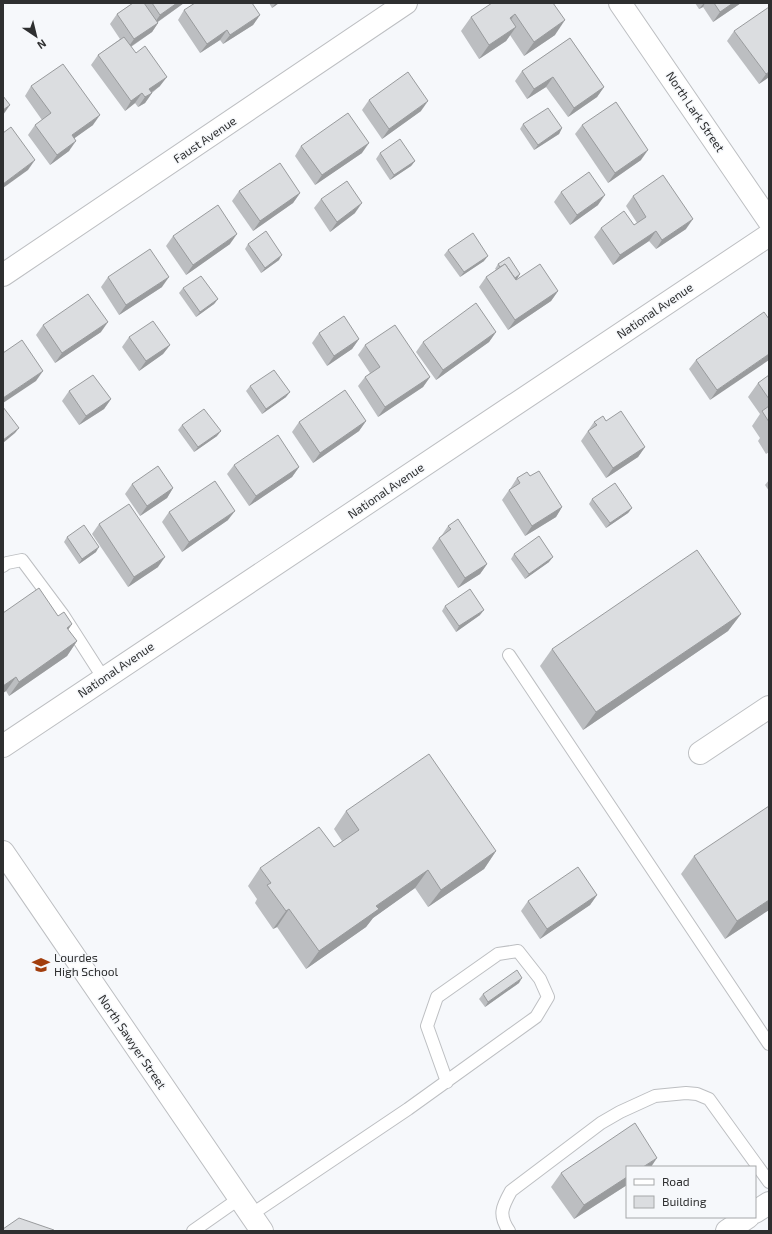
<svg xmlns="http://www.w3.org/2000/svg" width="772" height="1234" font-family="'Exo 2',sans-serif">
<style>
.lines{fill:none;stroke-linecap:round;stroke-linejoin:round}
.service-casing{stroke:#bdbfc2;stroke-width:14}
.minor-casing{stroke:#bdbfc2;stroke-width:24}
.tertiary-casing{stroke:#bdbfc2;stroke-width:24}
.service{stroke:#fff;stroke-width:12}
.minor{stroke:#fff;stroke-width:22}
.tertiary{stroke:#fff;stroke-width:22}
.wall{fill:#bcbec1}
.shaded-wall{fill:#999b9d}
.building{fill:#dbdde0;stroke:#999b9d}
.labels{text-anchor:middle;stroke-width:3;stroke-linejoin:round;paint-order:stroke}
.street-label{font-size:12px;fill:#2e2f30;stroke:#f6f8fb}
.poi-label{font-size:12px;fill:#2e2f30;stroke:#f6f8fb;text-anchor:start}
</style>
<rect width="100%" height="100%" fill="#f6f8fb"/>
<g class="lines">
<g class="service-casing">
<g id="service">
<path d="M3,566L7,563L22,560L63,615L104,679"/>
<path d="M509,655L769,1044"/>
<path d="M252,1214L408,1109L536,1017L548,997L540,979L518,951L498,954L437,997L427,1026L447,1082"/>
<path d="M193,1231L240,1198"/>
<path d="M509,1231C498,1215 502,1207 511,1191L601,1123L620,1112L655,1096L686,1093L697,1094L709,1099L769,1182"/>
</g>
</g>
<g class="minor-casing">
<g id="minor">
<path d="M620,3L769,221"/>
<path d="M3,275L406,3"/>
<path d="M3,746L769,235"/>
<path d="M700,753L769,707"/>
<path d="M755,1212L769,1203"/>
<path d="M727,1231L748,1217"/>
</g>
</g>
<g class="tertiary-casing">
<path id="tertiary" d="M3,852L262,1231"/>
</g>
<use href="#service" class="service"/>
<use href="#minor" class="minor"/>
<use href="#tertiary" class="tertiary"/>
</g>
<g class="wall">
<path d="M133,3H184L158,22V23L152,32L131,47L160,86L152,93L145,103L138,107L135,103L125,111L91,65L98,55L120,39L110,24L117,14Z"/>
<path d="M269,3H279L272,8Z"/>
<path d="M553,3L555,35L524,56L510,35L506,41L479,59L461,31L471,17Z"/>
<path d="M695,3H741L713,22L703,7L699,9Z"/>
<path d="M184,10L260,15L253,25L223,44L220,40L200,53L178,20Z"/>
<path d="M734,31L769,77L759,84L727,41Z"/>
<path d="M570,38L604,87L597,97L568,117L546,87L527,99L515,81L522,71Z"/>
<path d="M31,86L93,125L74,138L69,151L50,165L28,135L35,125L42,120L25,96Z"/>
<path d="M369,100L421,111L382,139L362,110Z"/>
<path d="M523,124L562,128L559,134L534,150L520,129Z"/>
<path d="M582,125L641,160L608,183L575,134Z"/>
<path d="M301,146L362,153L315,185L295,156Z"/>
<path d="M380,153L415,161L411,166L390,180L376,159Z"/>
<path d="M239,191L300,193L293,203L253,231L232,201Z"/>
<path d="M561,192L598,205L570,225L554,202Z"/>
<path d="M633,196L686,229L656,249L649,241L613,265L594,237L601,228L634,225L637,223L626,206Z"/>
<path d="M321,199L355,213L330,232L314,208Z"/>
<path d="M173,236L230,244L186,275L166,246Z"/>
<path d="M248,244L279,260L261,273L245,249Z"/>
<path d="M448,250L484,261L460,277L444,255Z"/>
<path d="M498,264L520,274L516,280L558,291L551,301L508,330L479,287L486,277L496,270L495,269Z"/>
<path d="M108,277L162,287L119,315L101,287Z"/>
<path d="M183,288L218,299L214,304L196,317L179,293Z"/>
<path d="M769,319L710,400L689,369L696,360Z"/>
<path d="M43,325L101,332L55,363L36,335Z"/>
<path d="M496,332L489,342L436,380L416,352L423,342Z"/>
<path d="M319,333L359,339L352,349L327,366L312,343Z"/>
<path d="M129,337L170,345L163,354L139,371L122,347Z"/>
<path d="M365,345L430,377L423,387L378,417L358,386L365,377L370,373L358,355Z"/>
<path d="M769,375V452L766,454L758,441L760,438L752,426L760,414L748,397L758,383Z"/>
<path d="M250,386L286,397L262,414L246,391Z"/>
<path d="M69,391L111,399L104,409L79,425L62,401Z"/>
<path d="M366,421L359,431L313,463L292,432L299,422Z"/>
<path d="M606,421L645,447L638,457L606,478L581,441L594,422Z"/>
<path d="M182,425L217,436L194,452L178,430Z"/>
<path d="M234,465L299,467L292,477L249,506L227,474Z"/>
<path d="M530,476L562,507L556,517L525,536L502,500L509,490L510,489L517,478Z"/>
<path d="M769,480V491L765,485Z"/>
<path d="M132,484L173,488L167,498L140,516L125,494Z"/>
<path d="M592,499L632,508L628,513L606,528L589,504Z"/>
<path d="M169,512L228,520L182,552L162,522Z"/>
<path d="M99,524L158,567L128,587L92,534Z"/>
<path d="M448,526L487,564L480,574L458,588L432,548L439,538L442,535Z"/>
<path d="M67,537L96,552L79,564L64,542Z"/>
<path d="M514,554L549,562L525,579L511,559Z"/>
<path d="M445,606L480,615L456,632L442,611Z"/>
<path d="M3,613L58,616L72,624L68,630L77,641L67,656L9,696L6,691L3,693Z"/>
<path d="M741,614L728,631L583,730L540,666L552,649Z"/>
<path d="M346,811L496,851L484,869L428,907L415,888L373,918L366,927L306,969L277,927L273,929L255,903L257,899L248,886L260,868L334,847L342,841L334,829Z"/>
<path d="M694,856L769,910L725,939L681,874Z"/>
<path d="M597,895L590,905L540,939L521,911L528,901Z"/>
<path d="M519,983L485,1007L479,999L483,994Z"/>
<path d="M627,1167V1185L574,1219L551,1187L561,1173Z"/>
</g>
<g class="shaded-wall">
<path d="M177,3H184L153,25L160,15Z"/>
<path d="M276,3H279L272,8Z"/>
<path d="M704,3H705L703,7L699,9Z"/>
<path d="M733,3H741L713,22L720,12Z"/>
<path d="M515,14L505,28L510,18Z"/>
<path d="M260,15L253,25L223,44L230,35Z"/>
<path d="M565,20L555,35L524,56L534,42Z"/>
<path d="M158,23L152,32L127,49L134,39Z"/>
<path d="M516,27L506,41L479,59L489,45Z"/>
<path d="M227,30L220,40L200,53L207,44Z"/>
<path d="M769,72V77L759,84L766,74Z"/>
<path d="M167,77L160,86L145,97L152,93L145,103L138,107L145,97L149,89Z"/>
<path d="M553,77L546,87L527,99L534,89Z"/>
<path d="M604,87L597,97L568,117L574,108Z"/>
<path d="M142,93L135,103L125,111L131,101Z"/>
<path d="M428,101L421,111L382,139L389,129Z"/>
<path d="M10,105L3,115V110Z"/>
<path d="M100,115L93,125L65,145L72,135Z"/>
<path d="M562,128L559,134L534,150L538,145Z"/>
<path d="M76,141L69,151L50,165L57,155Z"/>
<path d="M369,143L362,153L315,185L322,175Z"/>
<path d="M648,150L641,160L608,183L615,173Z"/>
<path d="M35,160L28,170L3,188V184Z"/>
<path d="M415,161L411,166L390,180L394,175Z"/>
<path d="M300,193L293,203L253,231L260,221Z"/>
<path d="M605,195L598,205L570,225L577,215Z"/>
<path d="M362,203L355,213L330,232L337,222Z"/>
<path d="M693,219L686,229L656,249L662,240Z"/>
<path d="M656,231L649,241L613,265L620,255Z"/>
<path d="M237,234L230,244L186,275L193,265Z"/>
<path d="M282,255L279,260L261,273L265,268Z"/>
<path d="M488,256L484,261L460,277L464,272Z"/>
<path d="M520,274L517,279L507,286L510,281Z"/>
<path d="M169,277L162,287L119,315L126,305Z"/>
<path d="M558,291L551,301L508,330L515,320Z"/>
<path d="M218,299L214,304L196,317L200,312Z"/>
<path d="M108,322L101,332L55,363L62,353Z"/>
<path d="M496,332L489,342L436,380L443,370Z"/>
<path d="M359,339L352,349L327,366L334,356Z"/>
<path d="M170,345L163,354L139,371L146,361Z"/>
<path d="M769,354V360L710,400L717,390Z"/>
<path d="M43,371L36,381L3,403V398Z"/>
<path d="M430,377L423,387L378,417L385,407Z"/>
<path d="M290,392L286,397L262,414L266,409Z"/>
<path d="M111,399L104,409L79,425L86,416Z"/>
<path d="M366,421L359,431L313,463L320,453Z"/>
<path d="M19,428L15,433L3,443V440Z"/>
<path d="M221,431L217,436L194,452L198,447Z"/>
<path d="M645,447L638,457L606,478L613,468Z"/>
<path d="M299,467L292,477L249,506L256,496Z"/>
<path d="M173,488L167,498L140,516L147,506Z"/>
<path d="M562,507L556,517L525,536L532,526Z"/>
<path d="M632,508L628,513L606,528L610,523Z"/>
<path d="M235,511L228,520L182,552L189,542Z"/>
<path d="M99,547L96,552L79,564L82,559Z"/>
<path d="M165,557L158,567L128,587L134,577Z"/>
<path d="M553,557L549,562L525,579L529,574Z"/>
<path d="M487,564L480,574L458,588L465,578Z"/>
<path d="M484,610L480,615L456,632L459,626Z"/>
<path d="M741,614L728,631L583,730L596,712Z"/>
<path d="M72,624L62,638L67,628Z"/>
<path d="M77,641L67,656L9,696L19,682Z"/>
<path d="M16,677L6,691L3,693V686Z"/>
<path d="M496,851L484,869L428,907L441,890Z"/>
<path d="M428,870L415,888L373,918L366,927L306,969L319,951L376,906Z"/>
<path d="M597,895L590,905L540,939L547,929Z"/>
<path d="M769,900V910L725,939L737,921Z"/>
<path d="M289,909L277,927L273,929L286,911Z"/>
<path d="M522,978L519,983L485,1007L488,1002Z"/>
<path d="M657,1158L651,1167H643Z"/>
<path d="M627,1177V1185L574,1219L584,1205Z"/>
</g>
<g class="building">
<path d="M133,3H144L158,23L134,39L117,14Z"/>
<path d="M152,3H177L160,15Z"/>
<path d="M195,3H252L260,15L230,35L227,30L207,44L184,10Z"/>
<path d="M492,3H553L565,20L534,42L515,14L510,18L516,27L489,45L471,17Z"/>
<path d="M714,3H733L720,12Z"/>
<path d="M769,7V72L766,74L734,31Z"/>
<path d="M124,37L136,53L145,46L167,77L149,89L152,93L145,97L142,93L131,101L98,55Z"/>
<path d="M570,38L604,87L574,108L553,77L534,89L522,71Z"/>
<path d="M63,64L100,115L72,135L76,141L57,155L35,125L51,113L31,86Z"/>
<path d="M408,72L428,101L389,129L369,100Z"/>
<path d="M3,96L10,105L3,110Z"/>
<path d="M616,102L648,150L615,173L582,125Z"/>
<path d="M548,108L562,128L538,145L523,124Z"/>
<path d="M348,113L369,143L322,175L301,146Z"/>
<path d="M11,127L35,160L3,184V133Z"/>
<path d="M400,139L415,161L394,175L380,153Z"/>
<path d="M280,163L300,193L260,221L239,191Z"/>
<path d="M589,172L605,195L577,215L561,192Z"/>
<path d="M663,175L693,219L662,240L656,231L620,255L601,228L624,211L634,225L646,217L633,196Z"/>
<path d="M347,181L362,203L337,222L321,199Z"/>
<path d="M218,205L237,234L193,265L173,236Z"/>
<path d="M266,231L282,255L265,268L248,244Z"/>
<path d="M473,233L488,256L464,272L448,250Z"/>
<path d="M150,249L169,277L126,305L108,277Z"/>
<path d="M509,257L520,274L515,278L505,264L500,267L498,264Z"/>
<path d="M505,264L516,280L540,264L558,291L515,320L486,277Z"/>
<path d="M201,276L218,299L200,312L183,288Z"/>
<path d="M88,294L108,322L62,353L43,325Z"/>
<path d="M476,303L496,332L443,370L423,342Z"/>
<path d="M764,312L769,319V354L717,390L696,360Z"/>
<path d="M344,316L359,339L334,356L319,333Z"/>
<path d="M153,321L170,345L146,361L129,337Z"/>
<path d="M395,325L430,377L385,407L365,377L380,367L365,345Z"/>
<path d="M22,340L43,371L3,398V353Z"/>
<path d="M274,370L290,392L266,409L250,386Z"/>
<path d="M93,375L111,399L86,416L69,391Z"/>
<path d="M769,375V399L758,383Z"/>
<path d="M345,390L366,421L320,453L299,422Z"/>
<path d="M769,406V422L762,411Z"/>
<path d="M3,407L19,428L3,440Z"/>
<path d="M204,409L221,431L198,447L182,425Z"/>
<path d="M621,411L645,447L613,468L588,431L597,425L594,422L603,416L606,421Z"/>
<path d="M278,435L299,467L256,496L234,465Z"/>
<path d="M158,466L173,488L147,506L132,484Z"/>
<path d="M539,471L562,507L532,526L509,490L520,483L517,478L527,472L530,476Z"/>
<path d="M215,481L235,511L189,542L169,512Z"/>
<path d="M615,483L632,508L610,523L592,499Z"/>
<path d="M129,504L165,557L134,577L99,524Z"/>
<path d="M458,519L487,564L465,578L439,538L451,529L448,526Z"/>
<path d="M84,525L99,547L82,559L67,537Z"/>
<path d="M539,536L553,557L529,574L514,554Z"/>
<path d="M697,550L741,614L596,712L552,649Z"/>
<path d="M39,588L58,616L64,612L72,624L67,628L77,641L19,682L16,677L3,686V613Z"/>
<path d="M470,589L484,610L459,626L445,606Z"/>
<path d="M429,754L496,851L441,890L428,870L376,906L379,909L319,951L289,909L286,911L267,885L271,883L260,868L319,827L334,847L359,830L346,811Z"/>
<path d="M769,806V900L737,921L694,856Z"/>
<path d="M578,867L597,895L547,929L528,901Z"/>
<path d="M517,970L522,978L488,1002L483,994Z"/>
<path d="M635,1123L657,1158L643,1167H627V1177L584,1205L561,1173Z"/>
<path d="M19,1218L54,1230V1231H3V1229Z"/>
</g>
<defs>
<g id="school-bare" transform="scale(1.38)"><path d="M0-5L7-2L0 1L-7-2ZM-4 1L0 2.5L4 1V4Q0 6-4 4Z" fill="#a23e0d" stroke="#f6f8fb" stroke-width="2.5" paint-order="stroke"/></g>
</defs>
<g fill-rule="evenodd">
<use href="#school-bare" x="41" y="965"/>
</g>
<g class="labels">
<g class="street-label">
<text transform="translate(695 112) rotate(56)" y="4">North Lark Street</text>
<text transform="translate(205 140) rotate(-34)" y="4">Faust Avenue</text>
<text transform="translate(655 311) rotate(-34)" y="4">National Avenue</text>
<text transform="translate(386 491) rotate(-34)" y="4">National Avenue</text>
<text transform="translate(116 670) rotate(-34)" y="4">National Avenue</text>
<text transform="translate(132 1042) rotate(56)" y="4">North Sawyer Street</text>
</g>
<g class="poi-label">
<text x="54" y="962">Lourdes<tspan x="54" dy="14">High School</tspan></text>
</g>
</g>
<rect width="772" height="1234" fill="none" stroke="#2e2f30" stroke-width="8"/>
<rect x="626" y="1166" width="130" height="52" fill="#f6f8fb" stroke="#a6a8aa"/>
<rect x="634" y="1179" width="20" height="6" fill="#ffffff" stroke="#a6a8aa"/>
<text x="662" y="1186" font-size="12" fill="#2e2f30">Road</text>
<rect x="634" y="1196" width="20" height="12" fill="#dbdde0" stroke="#a6a8aa"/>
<text x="662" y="1206" font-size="12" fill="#2e2f30">Building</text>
<g transform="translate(36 36) rotate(145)" stroke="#f6f8fb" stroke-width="3" paint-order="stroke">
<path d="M0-3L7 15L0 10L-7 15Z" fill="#2e2f30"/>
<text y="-6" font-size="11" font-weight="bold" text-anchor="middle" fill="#2e2f30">N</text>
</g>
</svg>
